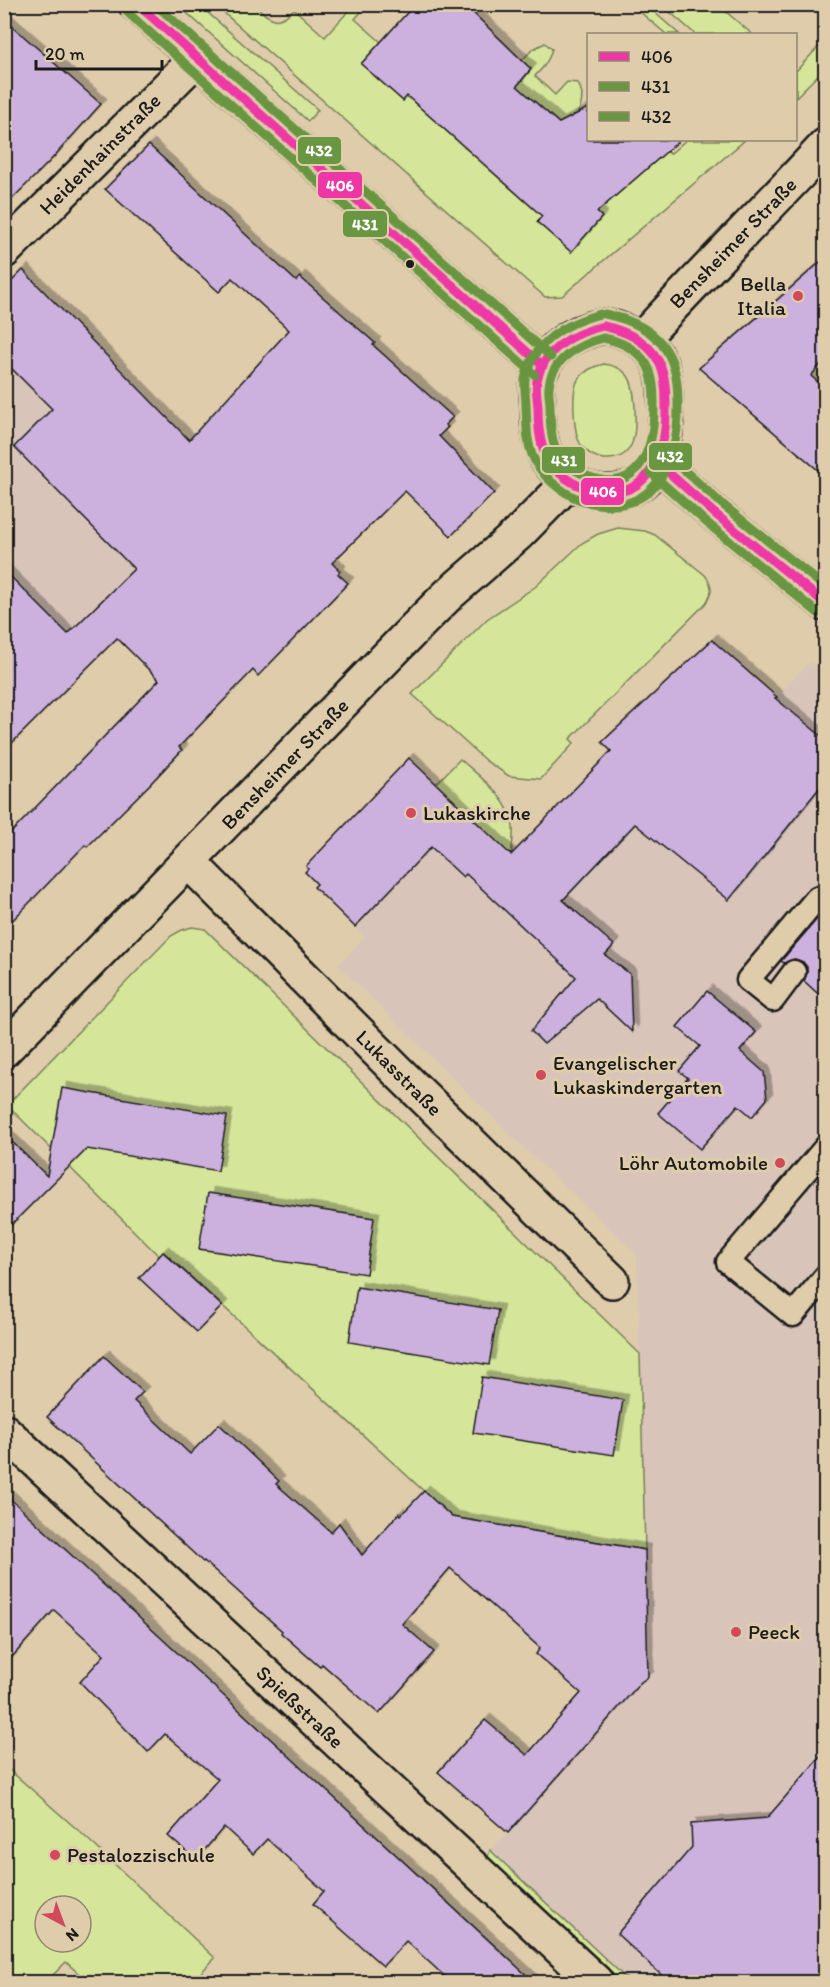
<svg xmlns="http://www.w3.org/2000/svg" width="830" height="1987" font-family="Itim,sans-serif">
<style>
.built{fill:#d9c4ba}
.green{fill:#d5e599;stroke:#78805a;stroke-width:1.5;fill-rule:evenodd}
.building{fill:#ccb0de;stroke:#1c1c1c;stroke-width:1.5;filter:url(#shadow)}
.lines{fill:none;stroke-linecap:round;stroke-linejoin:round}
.lane-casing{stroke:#1c1c1c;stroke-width:27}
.street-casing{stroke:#1c1c1c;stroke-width:38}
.secondary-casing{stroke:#1c1c1c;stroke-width:38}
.lane{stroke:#dfccab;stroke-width:22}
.street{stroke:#dfccab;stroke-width:33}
.secondary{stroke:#dfccab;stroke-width:33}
.bus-1-casing{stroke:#dfccab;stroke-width:14}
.bus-2-casing{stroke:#dfccab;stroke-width:14}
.bus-3-casing{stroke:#dfccab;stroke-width:14}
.bus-1{stroke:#ee37a5;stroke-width:9}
.bus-2{stroke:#699641;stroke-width:9}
.bus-3{stroke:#689641;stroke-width:9}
.bus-dot{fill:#1c1c1c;stroke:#dfccab;stroke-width:2}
.poi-dot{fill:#d1495b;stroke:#dfccab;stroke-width:2}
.labels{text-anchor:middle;stroke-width:6;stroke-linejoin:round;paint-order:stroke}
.street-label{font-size:21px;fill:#1c1c1c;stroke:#dfccab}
.poi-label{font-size:21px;fill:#1c1c1c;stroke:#dfccab;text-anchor:start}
.line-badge{stroke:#dfccab;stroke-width:2}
.badge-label{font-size:16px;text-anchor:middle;font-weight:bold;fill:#fff}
</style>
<defs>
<filter id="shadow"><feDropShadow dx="5.5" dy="-5.5" stdDeviation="0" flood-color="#0004"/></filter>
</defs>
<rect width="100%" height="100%" fill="#dfccab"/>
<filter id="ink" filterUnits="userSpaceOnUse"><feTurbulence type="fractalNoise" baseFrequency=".0167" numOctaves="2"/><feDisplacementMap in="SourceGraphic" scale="12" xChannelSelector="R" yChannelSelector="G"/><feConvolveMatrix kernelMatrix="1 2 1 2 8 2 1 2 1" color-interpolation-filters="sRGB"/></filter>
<g filter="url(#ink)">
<g class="built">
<path d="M5,361L201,560L113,646L5,690Z"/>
<path d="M810,662L825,675V1982H630L490,1850L508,1833L641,1682L648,1677L637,1254L524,1148L338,965L365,937L355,927L431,847L462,877L479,860L493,874L594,768L602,776L668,805Z"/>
</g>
<g class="green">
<path d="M178,5H199L318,110L308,121Z"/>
<path d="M215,5H254C270,19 277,27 294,9L325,37L354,5H367L355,19L381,42L361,64L403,101L407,96L542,216L537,222L571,252L601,217L597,212L667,151L670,154L686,140H745L562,296L545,297Z"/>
<path d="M632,5H646L679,34H666Z"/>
<path d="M662,5H718L752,34H695Z"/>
<path d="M825,40V68L796,97V71Z"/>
<path d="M545,43L552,49C549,61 543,68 535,76L555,95L567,82L578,83C588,100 577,117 567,130L517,86L531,69L522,60L533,49Z"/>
<path d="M604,364C613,365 622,369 628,376C634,385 634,397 635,407C636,429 637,460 606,459C595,459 582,450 578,439C574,427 571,391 578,380C584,371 594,366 604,364Z"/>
<path d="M618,528L645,531L655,535L705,575C713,586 713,592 706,603L570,739L574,743L541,779L509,776L486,761L412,694L487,619L535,587L582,543L598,534Z"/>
<path d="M460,759C480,777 510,798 513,827C514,836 512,846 511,856L436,784Z"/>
<path d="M192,927L205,929L640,1354L645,1550L452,1517L164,1252L159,1256L7,1105L171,936L182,930Z"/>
<path d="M5,1766L79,1831L215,1958L192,1982H88L66,1962L46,1982H5ZM45,1906H81V1942H45Z"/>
<path d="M490,1850L630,1982H613L486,1863Z"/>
</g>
<g class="building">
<path d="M415,4H464L531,69L517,86L559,123L588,108V140H680L597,212L602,217L571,252L537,222L542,216L407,96L403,101L361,64Z"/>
<path d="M4,19L101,104L50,161L4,207Z"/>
<path d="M149,145L296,281L300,277L375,343L373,345L453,417L445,425L448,427L439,436L494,493L451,536L405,491L332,563L340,571L338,574L348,583L258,676L253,670L179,747L182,750L151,783L87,847L85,845L4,929V840L159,680L117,638L4,751V570L68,634L134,569L14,447L52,409L4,361V289L23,270L189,440L289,330L232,278L219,292L105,189Z"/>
<path d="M825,258V359L811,376L825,388V476L699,368Z"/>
<path d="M712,640L777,697L775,698L825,739V781L729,900L635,824L563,900L614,945L605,955L630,974L632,1032L597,999L544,1044L531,1031L576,977L466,874L463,877L431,847L355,927L314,887L317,884L305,872L308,869L306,866L409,758L511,855L611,751L602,742Z"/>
<path d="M824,911H825V1000L804,981L807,973V967L803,962L795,959L784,963L781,961Z"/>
<path d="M707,991L756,1032L740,1051L764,1072L767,1099L752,1117L738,1105L700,1149L658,1113L688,1078L679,1071L700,1046L677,1027Z"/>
<path d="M62,1088L227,1116L218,1171L87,1149L4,1232V1134L47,1176Z"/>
<path d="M208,1193L374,1218L366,1274L199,1249Z"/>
<path d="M163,1252L222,1306L197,1332L139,1278Z"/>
<path d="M357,1287L498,1310L489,1365L349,1342Z"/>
<path d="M104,1356L143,1392L134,1401L190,1454L219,1424L279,1481L276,1484L331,1532L339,1523L362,1555L399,1513L401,1515L424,1491L452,1517L645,1550L648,1677L641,1682L508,1833L438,1772L485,1720L527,1755L581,1693L536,1654L540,1648L450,1568L402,1624L434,1652L379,1714L322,1664L320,1667L281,1633L282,1631L204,1561L203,1562L47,1417Z"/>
<path d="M482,1377L623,1400L614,1455L473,1433Z"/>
<path d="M4,1493L80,1563L535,1983H452L406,1941L383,1966L313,1904L324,1891L267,1839L253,1854L224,1827L196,1860L168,1836L218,1779L165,1734L148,1752L80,1682L104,1655L54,1610L4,1666Z"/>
<path d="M825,1751V1983H670L617,1934L692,1847L691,1824L767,1818Z"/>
</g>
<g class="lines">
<g class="lane-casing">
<g id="lane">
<path d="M794,972L773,1000L748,980L817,898L826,897"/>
<path d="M826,1147L728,1262L793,1315L826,1276"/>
</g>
</g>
<g class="street-casing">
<g id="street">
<path d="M4,251L197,58"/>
<path d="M189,862L396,1070L612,1281"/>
<path d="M4,1050L418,625L448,595L519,533L569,482"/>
<path d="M4,1431L596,1982"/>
</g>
</g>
<g class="secondary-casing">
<g id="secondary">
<path d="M136,4L543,366"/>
<path d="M603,326C628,329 658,346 663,374C666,387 666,401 666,415C665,461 649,499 595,491C575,487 558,476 547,458C539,444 538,425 538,409C538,400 536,390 537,382C543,350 573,332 603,326Z"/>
<path d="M641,340C701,274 765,211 826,145"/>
<path d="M658,463L714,513L826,604"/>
</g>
</g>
<use href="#lane" class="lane"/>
<use href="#street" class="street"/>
<use href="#secondary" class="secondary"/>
<g class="bus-1-casing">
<g id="bus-1">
<path d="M137,4L543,366"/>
<path d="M603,326C622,330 641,337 654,354C665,368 666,388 666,406C667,456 646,508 585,488C567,482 550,468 543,449C539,436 538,422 538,409C538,400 535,390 537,381C543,349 574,333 603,326Z"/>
<path d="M658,463L714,513L826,604"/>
</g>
</g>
<g class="bus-2-casing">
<g id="bus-2">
<path d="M128,13L535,375"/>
<path d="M603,338C620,341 636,349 646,363C654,376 654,393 654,408C654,449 639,496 587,476C571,470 558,458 553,441C550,429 550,417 550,405C550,399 548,393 549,387C551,359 580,344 603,338Z"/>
<path d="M650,472L706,522L818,613"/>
</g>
</g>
<g class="bus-3-casing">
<g id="bus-3">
<path d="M155,4L551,357"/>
<path d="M600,314C566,323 533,342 525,379C524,388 526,397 526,406C527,423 526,439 532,455C541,476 560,492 581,500C650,523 679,466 678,407C678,387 677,367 666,350C653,329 629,319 605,314"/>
<path d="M666,454L722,504L826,588"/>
</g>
</g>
<use href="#bus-1" class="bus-1"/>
<use href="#bus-2" class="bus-2"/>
<use href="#bus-3" class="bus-3"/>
</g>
</g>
<circle class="bus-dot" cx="410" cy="264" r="5"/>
<g class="poi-dot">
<circle cx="798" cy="296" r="6"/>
<circle cx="411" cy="813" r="6"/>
<circle cx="541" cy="1075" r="6"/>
<circle cx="780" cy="1163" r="6"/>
<circle cx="736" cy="1632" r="6"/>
<circle cx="55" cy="1855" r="6"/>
</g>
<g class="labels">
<g class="street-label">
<text transform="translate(100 154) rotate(-45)" y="7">Heidenhainstraße</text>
<text transform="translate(733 243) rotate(-46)" y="7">Bensheimer Straße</text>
<text transform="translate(285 764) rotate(-46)" y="7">Bensheimer Straße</text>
<text transform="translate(399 1073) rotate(45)" y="7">Lukasstraße</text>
<text transform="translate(300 1707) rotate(43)" y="7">Spießstraße</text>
</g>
<g class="poi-label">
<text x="786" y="291" text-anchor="end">Bella<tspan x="786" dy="24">Italia</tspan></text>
<text x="423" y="820">Lukaskirche</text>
<text x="553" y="1070">Evangelischer<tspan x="553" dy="24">Lukaskindergarten</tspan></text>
<text x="768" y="1170" text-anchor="end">Löhr Automobile</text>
<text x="748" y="1639">Peeck</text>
<text x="67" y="1862">Pestalozzischule</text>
</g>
</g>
<g class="line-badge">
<rect x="297" y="136" width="45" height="29" rx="6" fill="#689641"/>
<rect x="317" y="171" width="46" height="28" rx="6" fill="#ee37a5"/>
<rect x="342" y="210" width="46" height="28" rx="6" fill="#699641"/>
<rect x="648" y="442" width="45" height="29" rx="6" fill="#689641"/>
<rect x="541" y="446" width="45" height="28" rx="6" fill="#699641"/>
<rect x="580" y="477" width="45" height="29" rx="6" fill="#ee37a5"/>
</g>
<g class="badge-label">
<text x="319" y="156">432</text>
<text x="340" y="191">406</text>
<text x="365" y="230">431</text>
<text x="670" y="462">432</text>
<text x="564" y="466">431</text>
<text x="603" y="497">406</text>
</g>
<rect width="830" height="1987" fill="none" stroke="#dfccab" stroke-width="24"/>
<rect x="12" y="12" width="806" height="1963" fill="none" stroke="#1c1c1c" stroke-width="2" filter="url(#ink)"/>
<rect x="587" y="33" width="210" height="108" fill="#dfccab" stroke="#918672" stroke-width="1.5"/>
<rect x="599" y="52" width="30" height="9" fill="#ee37a5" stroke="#918672" stroke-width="1.5"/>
<text x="641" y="63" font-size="18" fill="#1c1c1c">406</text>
<rect x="599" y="82" width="30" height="9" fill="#699641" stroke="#918672" stroke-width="1.5"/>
<text x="641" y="93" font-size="18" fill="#1c1c1c">431</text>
<rect x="599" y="112" width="30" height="9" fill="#689641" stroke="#918672" stroke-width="1.5"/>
<text x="641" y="123" font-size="18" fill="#1c1c1c">432</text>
<g transform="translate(63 1924) rotate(139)"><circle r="28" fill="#dfccab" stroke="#918672" stroke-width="1.5"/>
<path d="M0-4.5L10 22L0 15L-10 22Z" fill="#d1495b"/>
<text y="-9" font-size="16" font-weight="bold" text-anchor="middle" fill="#1c1c1c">N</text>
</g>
<path d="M36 60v9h126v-9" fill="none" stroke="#1c1c1c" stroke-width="3"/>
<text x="45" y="60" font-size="18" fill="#1c1c1c" stroke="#dfccab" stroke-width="4.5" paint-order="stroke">20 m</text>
</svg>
